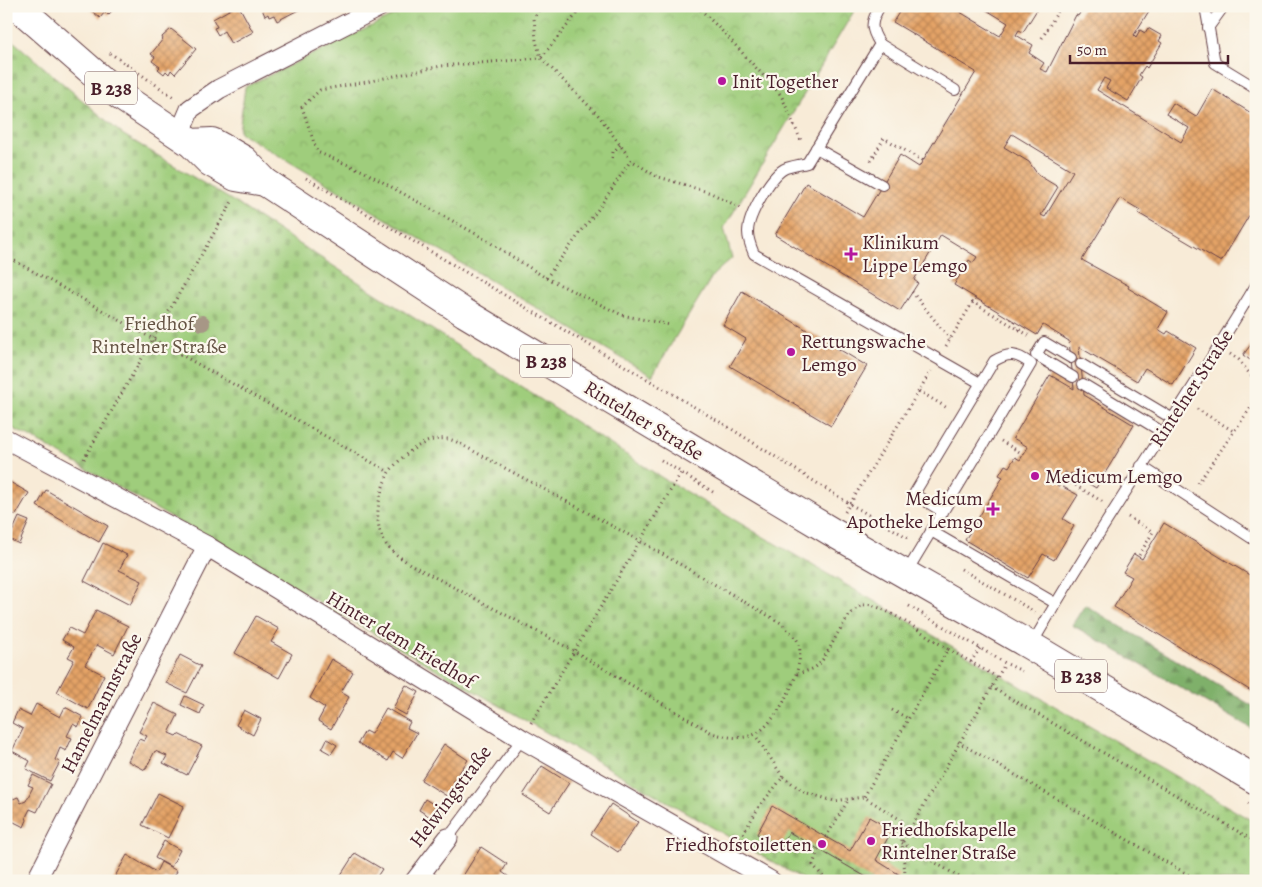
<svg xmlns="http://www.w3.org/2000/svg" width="1262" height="887" font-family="Alegreya,serif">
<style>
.forest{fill:url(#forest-firs);stroke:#64684b}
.cemetery{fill:url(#cemetery-stones);stroke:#747653}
.park{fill:url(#park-crowns);stroke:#747653}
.building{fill:url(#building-cross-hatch);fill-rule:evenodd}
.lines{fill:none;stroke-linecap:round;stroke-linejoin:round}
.service-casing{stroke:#643e45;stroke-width:12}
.minor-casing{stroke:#643e45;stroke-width:21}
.primary-casing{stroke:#643e45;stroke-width:30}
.path{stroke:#643e45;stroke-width:3;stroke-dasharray:1 4;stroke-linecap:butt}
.service{stroke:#fff;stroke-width:10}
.minor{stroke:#fff;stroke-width:19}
.primary{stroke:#fff;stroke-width:28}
.tree{fill:#a79786}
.poi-dot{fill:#b5179e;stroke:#fbf7ec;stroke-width:2}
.labels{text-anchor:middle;stroke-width:4.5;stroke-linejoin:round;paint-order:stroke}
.shield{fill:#fbf7ec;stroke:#7f6065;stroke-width:1}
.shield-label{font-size:19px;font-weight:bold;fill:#4a1f2b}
.poi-label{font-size:20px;fill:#4a1f2b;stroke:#fbf7ec;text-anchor:start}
.park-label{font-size:20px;fill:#645343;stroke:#fbf7ec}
.street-label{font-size:20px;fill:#4a1f2b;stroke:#fbf7ec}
</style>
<defs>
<pattern id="forest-firs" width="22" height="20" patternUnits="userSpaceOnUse" patternTransform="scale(1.25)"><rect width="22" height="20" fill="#7fb06b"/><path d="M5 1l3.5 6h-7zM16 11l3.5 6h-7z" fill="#6a8f58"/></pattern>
<pattern id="cemetery-stones" width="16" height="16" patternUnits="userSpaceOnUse" patternTransform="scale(1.25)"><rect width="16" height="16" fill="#9fcd7b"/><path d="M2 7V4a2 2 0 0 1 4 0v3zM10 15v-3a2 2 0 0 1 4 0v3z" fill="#8ab06a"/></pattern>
<pattern id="park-crowns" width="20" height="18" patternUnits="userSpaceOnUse" patternTransform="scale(1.25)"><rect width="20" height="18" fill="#9fcd7b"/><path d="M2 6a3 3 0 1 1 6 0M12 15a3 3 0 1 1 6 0" fill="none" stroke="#8ab06a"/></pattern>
<pattern id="building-cross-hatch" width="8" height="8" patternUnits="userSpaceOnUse" patternTransform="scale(1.25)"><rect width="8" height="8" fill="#e4a366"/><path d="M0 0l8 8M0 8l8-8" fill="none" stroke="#bb8454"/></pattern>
</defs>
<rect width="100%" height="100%" fill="#fbf7ec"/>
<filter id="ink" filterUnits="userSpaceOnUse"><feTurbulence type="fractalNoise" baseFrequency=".02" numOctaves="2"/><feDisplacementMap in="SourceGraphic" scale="10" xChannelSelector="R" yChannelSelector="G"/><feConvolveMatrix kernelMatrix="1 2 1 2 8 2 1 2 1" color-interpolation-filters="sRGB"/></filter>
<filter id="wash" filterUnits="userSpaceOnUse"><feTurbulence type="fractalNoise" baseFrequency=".0096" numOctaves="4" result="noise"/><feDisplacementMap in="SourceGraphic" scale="20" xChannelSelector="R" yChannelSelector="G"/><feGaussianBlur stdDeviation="1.12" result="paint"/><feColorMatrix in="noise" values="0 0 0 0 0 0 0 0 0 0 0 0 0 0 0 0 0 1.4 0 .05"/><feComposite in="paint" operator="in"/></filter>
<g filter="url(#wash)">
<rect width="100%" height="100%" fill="#f8ebd7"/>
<path class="forest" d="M1085,605L1256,708V731L1072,625Z"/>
<path class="cemetery" d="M6,35L122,134L228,198L664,479L1256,823V881H806L32,438L6,425Z"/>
<path class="park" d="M413,6H857L724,228L732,258L713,275L652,376L239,132L245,87Z"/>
<g id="blocks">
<g class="building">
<path d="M86,6H117L108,15L105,12L100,18Z"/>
<path d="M236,6H239L253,32L231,44L224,31L218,35L214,28L217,27L213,19Z"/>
<path d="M267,6H306L277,21L274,15L269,17L268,14L265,16L262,9Z"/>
<path d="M903,6H950L1000,36L1008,23L980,6H1035L1038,8L1023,32L1019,30L1016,35L1033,45L1029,53L1044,63L1040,69L1047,72L1076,15L1078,16L1084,6H1152L1134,35L1136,37L1140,30L1145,33L1148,28L1162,36L1159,41L1162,43L1147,68L1145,66L1139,75L1142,77L1128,101L1106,88L1110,81L1104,78L1097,90L1181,142L1189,128L1166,114L1173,103L1196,117L1212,89L1256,116V204L1221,262L1138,213L1140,210L1120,198L1082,260L1129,286L1128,288L1168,312L1158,329L1166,334L1168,331L1196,348L1173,385L1145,368L1137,381L1079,347L1084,395L1134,425L1096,488L1071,473L1063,487L1078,495L1063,519L1074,526L1054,560L1043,554L1028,578L965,540L1003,477L999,475L1005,465L1009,467L1015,457L1020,460L1028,447L1013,438L1050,375L1074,389L1069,341L1043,325L1037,335L954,285L969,260L973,263L977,257L941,235L914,280L918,283L900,311L775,235L806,183L863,217L900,155L919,167L976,72L893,22ZM1012,134L1073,171L1045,217L1041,215L1058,187L1038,175L1029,162L1004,147Z"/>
<path d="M171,29L196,49L175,74L171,70L169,74L166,71L164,74L158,69L160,67L152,61L155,57L151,54L163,39L162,37Z"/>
<path d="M742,291L867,366L831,426L730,366L746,339L723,325Z"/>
<path d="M1256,338V364L1243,355Z"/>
<path d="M8,481L29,493L16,515L6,510Z"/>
<path d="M46,490L108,526L99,542L37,506Z"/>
<path d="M19,517L29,521L19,544L9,539Z"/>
<path d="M1164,523L1256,579V694L1114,607L1132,577L1123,572L1134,554L1142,559Z"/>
<path d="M103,543L127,555L119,570L142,581L130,605L84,581Z"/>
<path d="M96,610L128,626L114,654L97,645L85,665L104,675L88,709L57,692L74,660L68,657L74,647L62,640L69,628L83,635Z"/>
<path d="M256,616L279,629L271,642L292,654L279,678L235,653Z"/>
<path d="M180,655L201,666L187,693L166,683Z"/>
<path d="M331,659L353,672L341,692L349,697L331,729L318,721L325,708L310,698Z"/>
<path d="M406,685L419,692L406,715L393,708Z"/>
<path d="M185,696L204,705L200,714L181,705Z"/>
<path d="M154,703L178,715L169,733L176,736L178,734L202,746L187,775L163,763L167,756L155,751L145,770L128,761L139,739L144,741L147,736L139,732Z"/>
<path d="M36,704L60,717L65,707L83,717L78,727L73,724L67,736L72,738L66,751L60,748L55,760L60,762L50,781L26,769L30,761L12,751L23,729L12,723L18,710L30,716Z"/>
<path d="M386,708L410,722L407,728L417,733L402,758L393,752L388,761L358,743L365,731L371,734Z"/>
<path d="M244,710L261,719L253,735L236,725Z"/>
<path d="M327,739L337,745L331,754L322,749Z"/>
<path d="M444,744L468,760L453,782L458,785L450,798L421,780Z"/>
<path d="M542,766L569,783L550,812L523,795Z"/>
<path d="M33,775L51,784L37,812L30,809L26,817L27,820L24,827L6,818V793L9,792L13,799L18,797L21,803L26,801L33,787L28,785Z"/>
<path d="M158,793L184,806L168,838L142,825Z"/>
<path d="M425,799L441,809L435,820L419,810Z"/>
<path d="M611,804L638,822L618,852L591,834Z"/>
<path d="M772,806L850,851L869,817L892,830L876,860L900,875L896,881H873L789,832L780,847L757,834Z"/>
<path d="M164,841L180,850L171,867L155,858Z"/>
<path d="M481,847L507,864L502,872L509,877L507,881H465L461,879Z"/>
<path d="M355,853L382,869L374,881H337Z"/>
<path d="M127,855L156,872L161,862L177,871L172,881L165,878L163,881H114L113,880Z"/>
</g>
</g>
</g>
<g filter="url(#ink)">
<use href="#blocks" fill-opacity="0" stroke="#643e45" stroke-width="1"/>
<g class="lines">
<g class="service-casing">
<g id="service">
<path d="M880,6C870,23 870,28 880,44L807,163C800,165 791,166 784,169C770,177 748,216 748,232C748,240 751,247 754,254L980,383"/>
<path d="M1205,6L1215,63L1256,88"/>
<path d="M1208,28L1224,6"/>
<path d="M880,44L955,90"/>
<path d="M816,148L882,185"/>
<path d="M1071,358L1044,342L1036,355L1073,377"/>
<path d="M1081,364L1173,419"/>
<path d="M1083,384L1164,433"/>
<path d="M1141,466L1256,541"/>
<path d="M931,531L1055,603"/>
<path d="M906,573C948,503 990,434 1031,364C1016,353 1009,352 994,361L914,494L943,512"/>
<path d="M1032,644C1102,522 1184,406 1256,285"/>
<path d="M448,838L522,739"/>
<path d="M422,871L435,881"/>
</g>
</g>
<g class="minor-casing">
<g id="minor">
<path d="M179,135L190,109L219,89L381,6"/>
<path d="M6,439L207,546L522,739L771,881"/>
<path d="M36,881L207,546"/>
<path d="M415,881L448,838"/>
</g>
</g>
<g class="primary-casing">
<g id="primary">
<path d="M17,6L119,95L191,143L210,162L236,177L265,182"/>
<path d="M191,143L212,142L232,153L244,160L265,182L465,313L832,532L1031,646L1256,780"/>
</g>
</g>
<g class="path">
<path d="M541,6L534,18L536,41L541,58L599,116L631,160L656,176L711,193L741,208"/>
<path d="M583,6L541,58L441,66L366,82L320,90L302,107L317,152L363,171L411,198L478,235L546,278L622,315L670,325"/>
<path d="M697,6L726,35L781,95L802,143"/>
<path d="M1042,38L1061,6"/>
<path d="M110,53L175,98"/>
<path d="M612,158L613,152L620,145"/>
<path d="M871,161L884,138L923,161"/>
<path d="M306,178L730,428L850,504L910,539"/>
<path d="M6,256L389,472C378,495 371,525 388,547C394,554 403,559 410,564L574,651L712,733C726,737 738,740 753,735C776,727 810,662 797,640C793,634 786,628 781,623L640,541L464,446C459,443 452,439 446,439C423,437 402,456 389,472"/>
<path d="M546,278L599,208L631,160"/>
<path d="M912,292L950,339"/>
<path d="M972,302L1030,336"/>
<path d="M1019,330L1022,326"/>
<path d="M946,346L976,297"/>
<path d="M1230,354L1239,360L1256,382"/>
<path d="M919,391L949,409"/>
<path d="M1197,409L1235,432"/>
<path d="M1001,441L1023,454"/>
<path d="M84,459L233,200"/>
<path d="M661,460L713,492"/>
<path d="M1067,480L1103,502"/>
<path d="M1198,483L1256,400"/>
<path d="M1058,486L1067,471"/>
<path d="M845,512L931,371"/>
<path d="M1128,517L1153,532L1138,557"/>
<path d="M961,569L1035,612"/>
<path d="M909,606L1005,663L1022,671"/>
<path d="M971,662L980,648"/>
<path d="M797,674C803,672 813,670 818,665C833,651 847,599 871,605C893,611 928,637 948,649"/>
<path d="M997,677L948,649L864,797L901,820L902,843L1005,664"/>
<path d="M991,687L1256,842"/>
<path d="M892,710L909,719"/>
<path d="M531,723L681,473"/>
<path d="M958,742L1199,881"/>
<path d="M783,777L804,792L834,801L864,797"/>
<path d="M1248,803L1256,808"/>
<path d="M826,837L849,799"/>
<path d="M738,842L759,807L783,777L755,735"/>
<path d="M902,843L966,881"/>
<path d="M818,850L813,865L827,881"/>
<path d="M901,881L905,873L902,844"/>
</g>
<use href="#service" class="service"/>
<use href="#minor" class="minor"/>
<use href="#primary" class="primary"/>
</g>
<circle class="tree" cx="202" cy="323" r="8"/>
</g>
<g class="poi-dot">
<circle cx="722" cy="81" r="5"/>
<path d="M848.5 246.5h5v5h5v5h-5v5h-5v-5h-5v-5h5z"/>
<circle cx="791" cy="352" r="5"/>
<circle cx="1035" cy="476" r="5"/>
<path d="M990.5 501.5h5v5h5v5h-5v5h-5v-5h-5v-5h5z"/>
<circle cx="871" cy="841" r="5"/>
<circle cx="822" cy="844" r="5"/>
</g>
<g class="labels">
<g class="shield">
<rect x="85" y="71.5" width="52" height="33" rx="4"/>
<rect x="520" y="344.5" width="52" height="33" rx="4"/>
<rect x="1055" y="659.5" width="52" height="33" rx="4"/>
</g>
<g class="shield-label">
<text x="111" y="95">B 238</text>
<text x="546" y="368">B 238</text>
<text x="1081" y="683">B 238</text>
</g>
<g class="poi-label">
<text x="732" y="88">Init Together</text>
<text x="862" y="249">Klinikum<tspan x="862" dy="23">Lippe Lemgo</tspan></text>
<text x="801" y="348">Rettungswache<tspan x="801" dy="23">Lemgo</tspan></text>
<text x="1045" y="483">Medicum Lemgo</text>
<text x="983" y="505" text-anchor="end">Medicum<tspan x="983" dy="23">Apotheke Lemgo</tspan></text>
<text x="881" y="836">Friedhofskapelle<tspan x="881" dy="23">Rintelner Straße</tspan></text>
<text x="812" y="851" text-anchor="end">Friedhofstoiletten</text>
</g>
<g class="park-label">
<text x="159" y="330">Friedhof<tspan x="159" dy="23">Rintelner Straße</tspan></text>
</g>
<g class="street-label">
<text transform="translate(1191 388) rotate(-57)" y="7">Rintelner Straße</text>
<text transform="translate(644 420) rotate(31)" y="7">Rintelner Straße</text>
<text transform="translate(401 639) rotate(31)" y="7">Hinter dem Friedhof</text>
<text transform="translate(101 703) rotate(-63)" y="7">Hamelmannstraße</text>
<text transform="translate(450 796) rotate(-53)" y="7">Helwingstraße</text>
</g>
</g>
<rect width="1262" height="887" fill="none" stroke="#fbf7ec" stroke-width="25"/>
<path d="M1070 55v8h158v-8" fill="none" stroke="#4a1f2b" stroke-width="2.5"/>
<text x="1077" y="55" font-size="15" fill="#4a1f2b" stroke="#fbf7ec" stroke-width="4" paint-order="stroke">50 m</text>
</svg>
